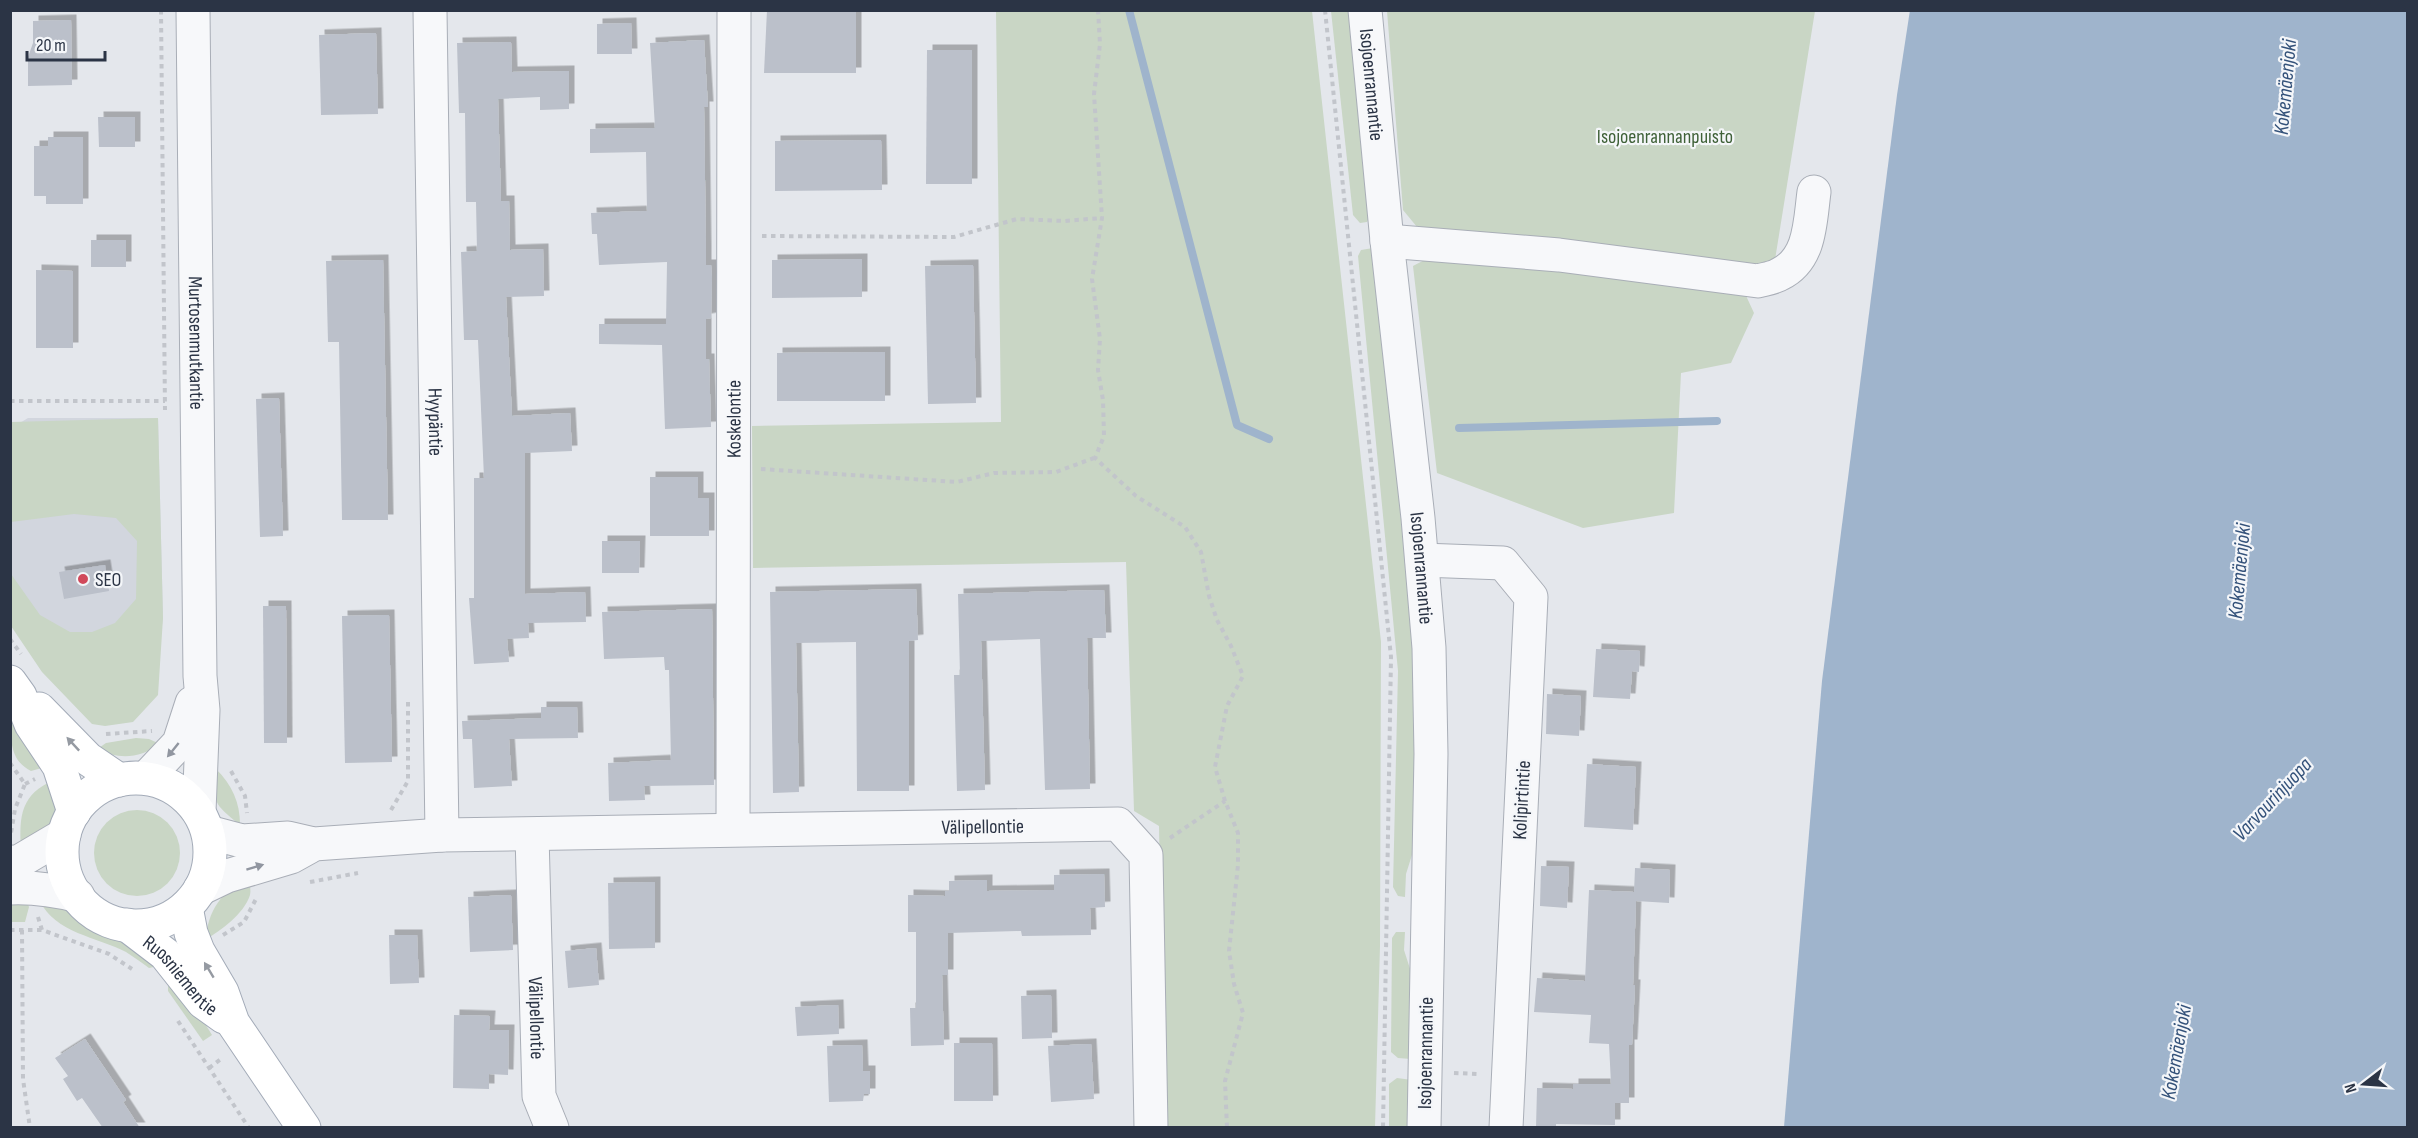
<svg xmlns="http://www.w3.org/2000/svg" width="2418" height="1138" font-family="'Sofia Sans Condensed',sans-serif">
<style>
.built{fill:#d2d6de}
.green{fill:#c9d6c5}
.water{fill:#9fb4cc}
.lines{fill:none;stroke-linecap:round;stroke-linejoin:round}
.stream{stroke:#9fb4cc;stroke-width:8}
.building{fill:#bbc0ca;filter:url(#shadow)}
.minor-casing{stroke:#a9aeb7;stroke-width:35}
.major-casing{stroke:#a3abb8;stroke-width:35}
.path{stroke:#c2c5cb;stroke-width:4;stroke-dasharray:4.5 4.5;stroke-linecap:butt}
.minor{stroke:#f7f8fa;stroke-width:33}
.major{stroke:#fff;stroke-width:33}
.oneway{fill:#959aa2}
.oneway2{fill:#9196a0}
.poi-dot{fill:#d1495b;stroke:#f4f6f9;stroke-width:2}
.labels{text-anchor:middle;stroke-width:4.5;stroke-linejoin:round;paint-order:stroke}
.street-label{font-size:20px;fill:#2b3445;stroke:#f4f6f9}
.park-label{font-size:20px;fill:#3f6138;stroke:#f4f6f9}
.poi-label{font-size:20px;fill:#2b3445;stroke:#f4f6f9;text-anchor:start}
.water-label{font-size:21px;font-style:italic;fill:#34527a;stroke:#f4f6f9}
</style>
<defs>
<filter id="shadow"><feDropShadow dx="5.5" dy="-5.5" stdDeviation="0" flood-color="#0004"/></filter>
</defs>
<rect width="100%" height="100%" fill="#e4e7ec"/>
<path class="built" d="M28,418H158L163,618L158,652L11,626L10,429Z"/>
<g class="green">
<path d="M996,11H1312L1381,642L1380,946L1375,1127H1164L1159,826L1134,811L1126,562L753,568L752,426L1001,422Z"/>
<path d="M1331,11H1350L1371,212L1367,222L1360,223L1353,215Z"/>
<path d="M1387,11H1815L1774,266L1748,274L1422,233L1403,210Z"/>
<path d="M1373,248L1376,256L1416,677L1417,839L1406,874L1405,897L1398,896L1393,887L1398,671L1358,256L1361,250Z"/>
<path d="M1434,255L1742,287L1754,313L1731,363L1681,373L1674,513L1583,528L1437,473L1413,266Z"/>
<path d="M158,418L163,618L158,695L133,722L105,726L92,724L42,672L11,626V574L40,615L70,632H92L115,623L136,599L137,541L116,518L74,514L11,522V422Z"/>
<path d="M10,716L49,766L31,771C9,760 11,738 10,716Z"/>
<path d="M136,738L149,739L160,744C139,759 120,759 96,750L106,743Z"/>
<path d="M216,769C232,785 240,802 240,825C212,802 214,804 216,769Z"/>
<path d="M54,780C61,822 52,823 21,848C19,816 21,794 54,780Z"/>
<circle cx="137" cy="853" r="43"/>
<path d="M249,880C250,885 251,891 250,895C244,914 221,930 205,940C209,910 220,891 249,880Z"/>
<path d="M10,899H26L29,907L25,922H11Z"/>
<path d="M40,901L66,908L87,924L148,954L159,966L149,968C142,963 134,957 126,952C97,937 55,933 40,901Z"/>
<path d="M1396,932H1405L1404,950L1412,975L1411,1059L1398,1058L1391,1052L1392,938Z"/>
<path d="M168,981L188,996L212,1035L203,1041L168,991Z"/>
<path d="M1397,1078L1412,1080L1411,1127L1389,1128V1084Z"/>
</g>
<path class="water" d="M1910,10L2407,11V1127H1784L1822,681L1897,95Z"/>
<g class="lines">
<g class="stream">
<path d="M1129,10L1237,425L1269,439"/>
<path d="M1459,428L1717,421"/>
</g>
</g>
<g class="building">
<path d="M767,10H856V73H764Z"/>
<path d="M71,20L72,85L28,86V57L33,43V21Z"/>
<path d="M631,23L632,54H597V24Z"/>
<path d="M376,33L378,114L321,115L319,35Z"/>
<path d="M704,40L708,107H704L706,252V265H711L712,278L711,318L706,319V359H709L711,427L665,429L662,345L599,344V324H666L667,262L599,265L597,234H592L591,213L647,211L646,152L590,153V129L655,128L650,43Z"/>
<path d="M511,42L512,72L569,71V109L540,110V97L498,99L501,201H509L510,250L543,249L544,296L506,297L512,416L570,413L572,451L525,453V594L585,592L586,622L528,623L529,638L507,639L509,662L474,664L469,598H474V478H484L478,340H464L461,252L477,251L476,202H466L465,113H459L457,43Z"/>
<path d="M927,50H972V184H926Z"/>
<path d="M98,117H135V147H99Z"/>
<path d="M48,137H83V204H46V196H34V146H48Z"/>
<path d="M881,140L882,190L775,191V141Z"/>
<rect x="91" y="240" width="35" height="27"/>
<path d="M862,259V297L772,298V260Z"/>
<path d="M383,260L388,520H342L339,342H328L326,261Z"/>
<path d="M973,265L976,403L928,404L925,266Z"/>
<path d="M36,270L73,271V348H36Z"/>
<path d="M885,352V401H777V353Z"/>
<path d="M279,398L283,536L260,537L256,399Z"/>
<path d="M650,477H698V498H709V536H650Z"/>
<path d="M602,541H640L639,573H602Z"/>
<path d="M105,565L109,591L64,599L59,572Z"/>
<path d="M916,589L918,640L909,641V791H857L856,642L796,643L799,792L773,793L770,592Z"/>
<path d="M1104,590L1106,638H1087L1090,789L1045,790L1040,639L981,641L985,790L957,791L954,675H960L958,594Z"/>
<path d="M263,606H286L287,743H264Z"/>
<path d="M712,609L714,785L644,786L645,800L609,801L608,763L671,760L669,670H665L664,657L604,659L602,612Z"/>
<path d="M389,615L392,762L345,763L342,616Z"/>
<path d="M1596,649L1640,651L1639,672L1632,671L1630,699L1593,697Z"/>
<path d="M1547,694L1581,696L1579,736L1546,734Z"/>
<path d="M541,707H577L578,738L509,739L512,786L474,788L472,739H463L462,721L541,718Z"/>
<path d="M1587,764L1636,767L1633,830L1584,827Z"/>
<path d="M1541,866L1569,867L1567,908L1540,906Z"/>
<path d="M1635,868L1670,870L1669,903L1636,901L1633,985H1635L1632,1045H1629V1103H1615V1125L1556,1124V1128H1536L1537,1088L1573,1089V1084H1611L1609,1044L1589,1043L1591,1015L1534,1012L1537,978L1585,981L1589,890L1634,892Z"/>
<path d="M1104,874L1105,907L1090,908L1091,935L1022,936L1021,931L948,933V975H942L944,1045L911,1046L910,1008H916V932H908V895L945,896V891H949V881L987,880V891L1054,890V875Z"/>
<path d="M655,882V948L609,949L608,883Z"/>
<path d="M511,895L513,950L470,952L468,897Z"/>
<path d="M389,935H417L419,983L390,984Z"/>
<path d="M596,948L599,985L568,988L565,951Z"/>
<path d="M1051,995L1052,1038L1022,1039L1021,996Z"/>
<path d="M838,1005L839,1034L797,1036L795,1007Z"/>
<path d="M454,1015L490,1016L489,1030H509L508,1075L489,1074V1089L453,1088Z"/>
<path d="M85,1039L126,1100L123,1102L140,1128H103L82,1098L77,1101L63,1079L68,1076L55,1058Z"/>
<path d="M954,1043H992L993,1101H954Z"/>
<path d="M1091,1044L1094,1099L1051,1102L1048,1046Z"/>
<path d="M862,1045L863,1071H870V1094H864L863,1101L829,1102L827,1046Z"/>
</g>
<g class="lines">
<g class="minor-casing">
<g id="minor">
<path id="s1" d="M193,10L200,676L203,710L199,812"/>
<path id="s2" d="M430,10L442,835"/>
<path id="s3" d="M1365,10L1387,241L1418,518L1429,648L1431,754L1424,1128"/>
<path d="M1387,241L1559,255L1758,281C1765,279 1774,278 1780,274C1811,259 1810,221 1814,192"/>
<path d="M1422,560L1503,563L1531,597L1506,1128"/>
<path d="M146,778L179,743L192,703"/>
<path id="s4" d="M733,829L734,10"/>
<path id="s5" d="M208,832L242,841L288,838L314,844L442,835L1118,824L1146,855L1151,1128"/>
<path id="s6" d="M532,835L539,1096L552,1128"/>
<path d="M10,863L20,861L64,835"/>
<path d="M10,888C34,887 55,890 78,896"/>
<path d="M200,889L227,876L291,857L309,847"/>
</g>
</g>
<g class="major-casing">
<g id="major">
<path d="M10,682L20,696L31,724L59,766L74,812"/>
<path d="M39,709L88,759L119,780"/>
<circle cx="136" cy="852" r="74"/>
<path d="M186,907L191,933L198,951L222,992L233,1023L304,1128"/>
<path id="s7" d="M127,925L165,954L203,1002L224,1017"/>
</g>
</g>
<g class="path">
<path d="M161,10L165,410"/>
<path d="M1098,10L1100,44L1094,94L1102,218L1092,279L1100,339L1098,370L1103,400L1104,436L1095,458L1136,496L1185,527L1201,552L1209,596L1217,620L1231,646L1243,676L1227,706L1215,767L1225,801L1238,833V865L1229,951L1234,984L1243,1013L1225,1081L1227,1128"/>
<path d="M1325,10L1391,657L1383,1128"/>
<path d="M762,236L954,237L1017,219L1064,221L1102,218"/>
<path d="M10,401H165"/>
<path d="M761,469L957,482L994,473L1056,472L1094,458"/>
<path d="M10,639L21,654"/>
<path d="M106,734L152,731"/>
<path d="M10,763L25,784L15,809L11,833"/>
<path d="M231,771L245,796L247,813"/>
<path d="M25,784L35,779"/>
<path d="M391,810L408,781V700"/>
<path d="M1170,838L1225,801"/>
<path d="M310,882L358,873"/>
<path d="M38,917L42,930L109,954L132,969"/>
<path d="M10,930H42"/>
<path d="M22,930L23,1079L30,1128"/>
<path d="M223,935L244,922L257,897"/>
<path d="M178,1021L249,1128"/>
<path d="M209,1068L221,1059"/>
<path d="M1454,1073L1479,1074"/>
</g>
<use href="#minor" class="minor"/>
<use href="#major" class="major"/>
</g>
<defs><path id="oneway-solid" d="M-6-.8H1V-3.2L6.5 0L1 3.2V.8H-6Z" transform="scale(1.5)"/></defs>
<g class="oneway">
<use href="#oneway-solid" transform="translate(73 744) rotate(-133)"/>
<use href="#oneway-solid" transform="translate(209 970) rotate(-121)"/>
</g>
<g class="oneway2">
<use href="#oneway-solid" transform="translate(173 750) rotate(129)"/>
<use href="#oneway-solid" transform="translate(255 867) rotate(-17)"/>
</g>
<circle class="poi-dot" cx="83" cy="579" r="6"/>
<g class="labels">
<g class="street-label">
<text dy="7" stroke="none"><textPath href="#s3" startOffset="75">Isojoenrannantie</textPath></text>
<text dy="7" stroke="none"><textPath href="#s1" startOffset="333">Murtosenmutkantie</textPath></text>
<text dy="7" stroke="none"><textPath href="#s4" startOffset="410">Koskelontie</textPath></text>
<text dy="7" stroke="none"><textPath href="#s2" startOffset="412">Hyypäntie</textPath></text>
<text dy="7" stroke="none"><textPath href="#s3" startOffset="561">Isojoenrannantie</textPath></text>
<text transform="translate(1521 800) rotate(-87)" y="7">Kolipirtintie</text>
<text dy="7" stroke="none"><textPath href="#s5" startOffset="777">Välipellontie</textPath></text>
<text dy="7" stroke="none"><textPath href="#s7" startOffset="74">Ruosniementie</textPath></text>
<text dy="7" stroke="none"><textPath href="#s6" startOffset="183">Välipellontie</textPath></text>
<text transform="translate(1425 1053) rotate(-89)" y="7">Isojoenrannantie</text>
</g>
<g class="park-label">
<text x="1665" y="143">Isojoenrannanpuisto</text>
</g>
<g class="poi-label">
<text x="95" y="586">SEO</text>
</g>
<g class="water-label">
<text transform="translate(2285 87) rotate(-85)" y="7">Kokemäenjoki</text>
<text transform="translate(2239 571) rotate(-85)" y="7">Kokemäenjoki</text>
<text transform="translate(2272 799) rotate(-47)" y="7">Varvourinjuopa</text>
<text transform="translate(2176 1052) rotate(-80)" y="7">Kokemäenjoki</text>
</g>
</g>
<rect width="2418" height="1138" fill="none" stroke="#2b3445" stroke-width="24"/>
<g transform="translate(2364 1084) rotate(253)" stroke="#f4f6f9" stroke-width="4.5" paint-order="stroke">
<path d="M0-4.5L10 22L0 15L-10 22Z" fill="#2b3445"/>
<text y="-9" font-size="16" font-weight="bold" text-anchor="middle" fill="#2b3445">N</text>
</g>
<path d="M27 51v9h78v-9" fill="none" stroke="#2b3445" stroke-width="3"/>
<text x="36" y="51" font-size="18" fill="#2b3445" stroke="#f4f6f9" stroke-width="4.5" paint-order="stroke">20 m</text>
</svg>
